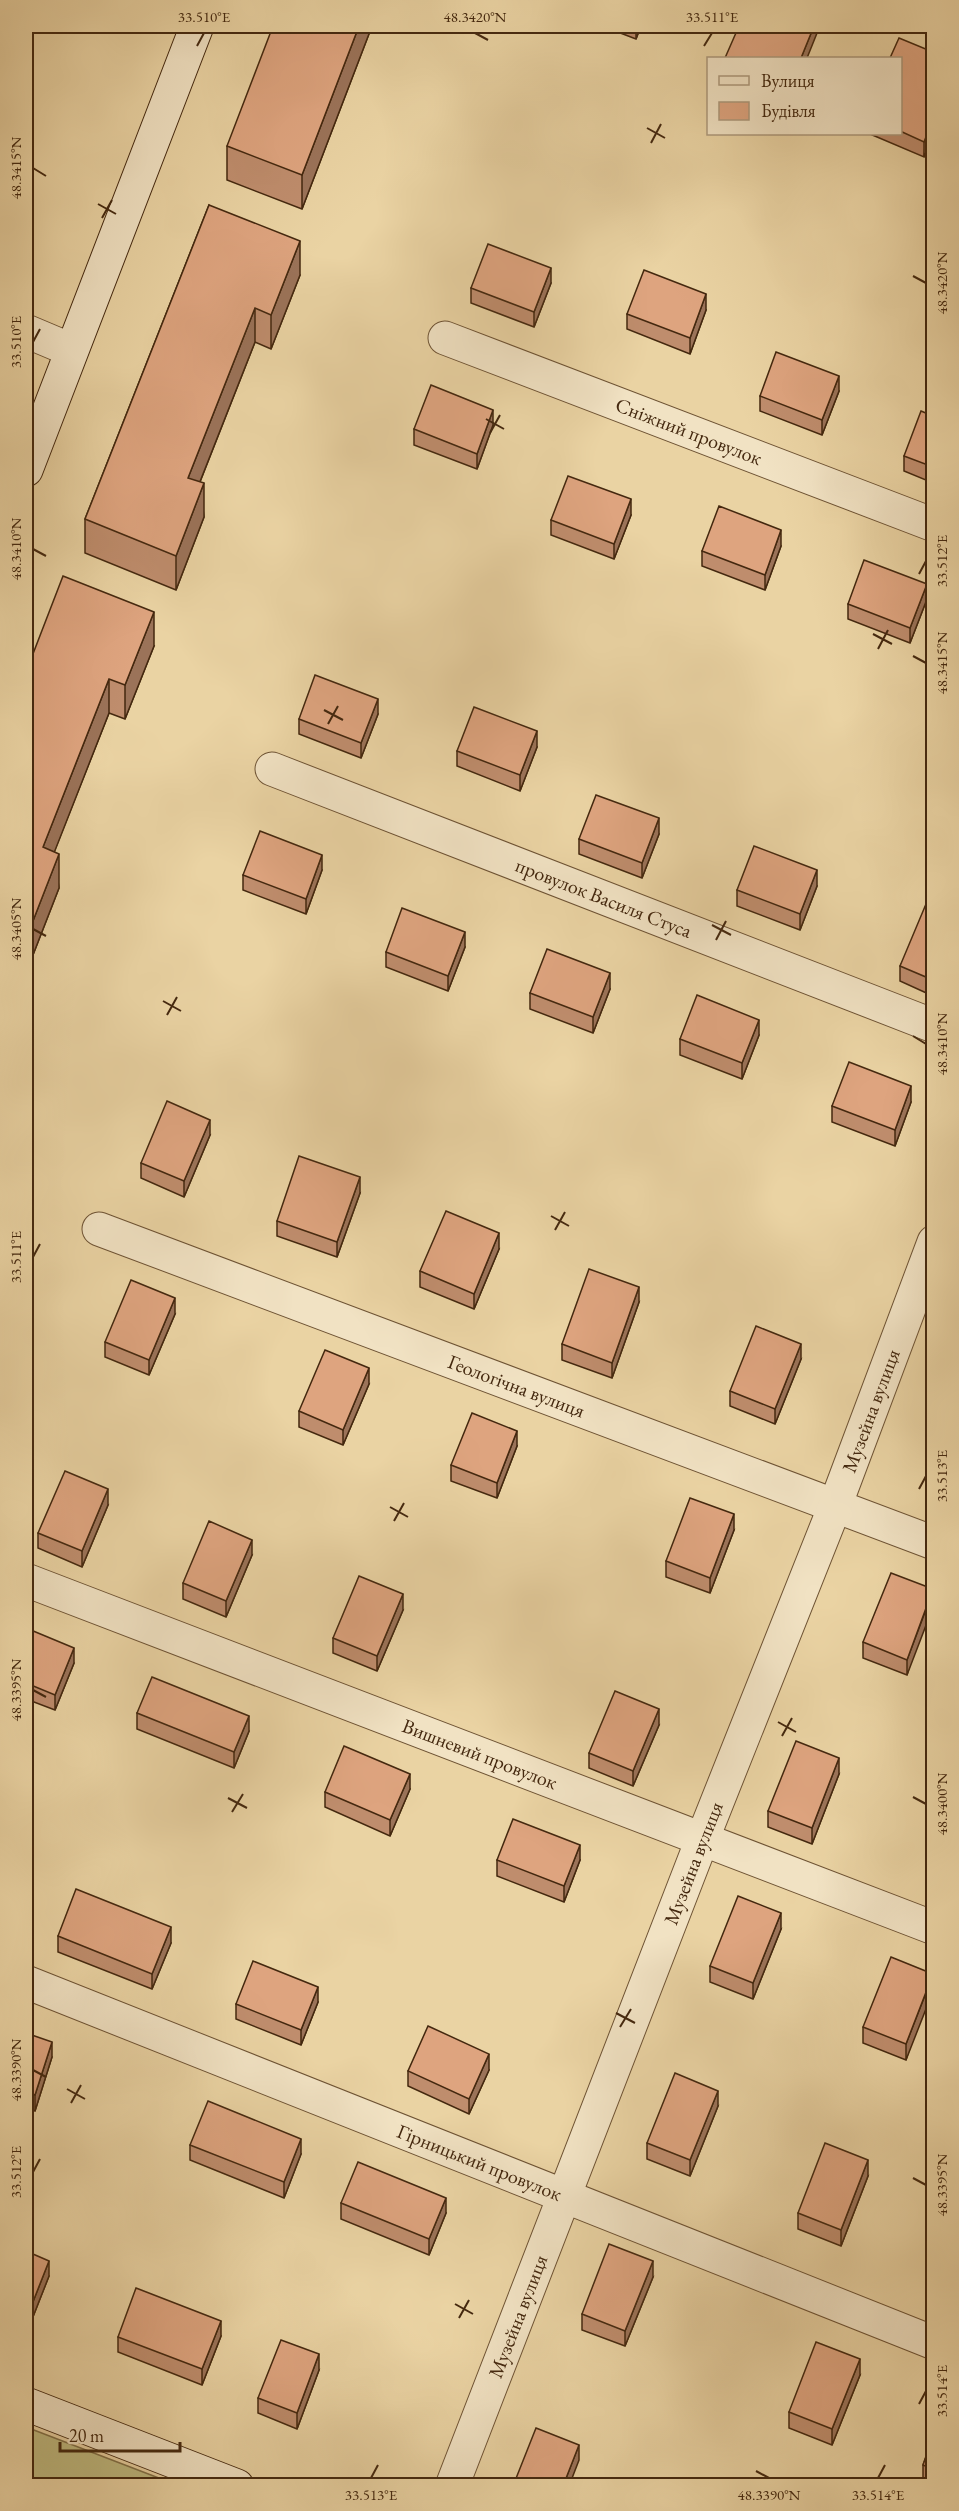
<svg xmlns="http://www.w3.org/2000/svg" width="959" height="2511" font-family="'EB Garamond',serif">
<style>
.green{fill:#bfba80;stroke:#827148;stroke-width:1.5}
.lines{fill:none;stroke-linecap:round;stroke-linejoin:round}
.street-casing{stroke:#6e5334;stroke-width:35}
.secondary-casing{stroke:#44280f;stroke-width:35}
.street{stroke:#f1e2c3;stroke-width:33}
.secondary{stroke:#f1e2c3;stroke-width:33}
.wall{fill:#bf8d6d;stroke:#44280f;stroke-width:1.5}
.shaded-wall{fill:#9b7359;stroke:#44280f;stroke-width:1.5}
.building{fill:#dea47f;stroke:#44280f;stroke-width:1.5}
.ticks{fill:none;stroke:#44280f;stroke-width:2}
.labels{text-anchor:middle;stroke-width:4.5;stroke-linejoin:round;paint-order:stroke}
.street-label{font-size:20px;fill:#44280f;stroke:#f1e2c3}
.neatline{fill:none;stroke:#44280f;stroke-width:2}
.ticks-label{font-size:15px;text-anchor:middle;fill:#44280f}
</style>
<rect width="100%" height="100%" fill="#ead3a3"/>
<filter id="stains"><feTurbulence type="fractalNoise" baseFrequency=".00333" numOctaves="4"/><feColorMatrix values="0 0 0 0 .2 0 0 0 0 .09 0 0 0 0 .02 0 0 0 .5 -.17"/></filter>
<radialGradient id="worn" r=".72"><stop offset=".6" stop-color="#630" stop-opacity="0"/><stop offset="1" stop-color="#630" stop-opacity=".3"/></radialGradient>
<path class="green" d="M26,2427L177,2485H26Z"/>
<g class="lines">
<g class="street-casing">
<g id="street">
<path d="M26,331L71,350"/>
<path id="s1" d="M445,338L934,525"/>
<path id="s2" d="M272,769L934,1026"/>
<path id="s3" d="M99,1229L934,1543"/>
<path id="s4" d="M26,1580L934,1928"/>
<path id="s5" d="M26,1982L934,2343"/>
<path id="s6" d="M452,2486L702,1840L835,1506L934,1242"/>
</g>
</g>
<g class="secondary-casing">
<g id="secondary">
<path d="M26,470L197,26"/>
<path d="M26,2404L237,2486"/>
</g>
</g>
<use href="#street" class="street"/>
<use href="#secondary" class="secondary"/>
</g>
<g class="wall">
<path d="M372,26L302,209L227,180V146Z"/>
<path d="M508,26H525L523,31Z"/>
<path d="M602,26H641L636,39Z"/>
<path d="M933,52L924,157L870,134H900V58Z"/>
<path d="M209,205L300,275L271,349L255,342L200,482L204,517L176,590L85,553V519Z"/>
<path d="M551,283L534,327L471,303V288Z"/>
<path d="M706,310L690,354L627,329V314Z"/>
<path d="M839,391L822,435L760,411V396Z"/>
<path d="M933,416V483L904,471V456Z"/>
<path d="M493,425L477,469L414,445V429Z"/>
<path d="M631,515L614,559L551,535V520Z"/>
<path d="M781,546L765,590L702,566V551Z"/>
<path d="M927,599L910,643L848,619V604Z"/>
<path d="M154,646L125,719L109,713L54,852L59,888L31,960L26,958V672Z"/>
<path d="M378,714L361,758L299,734V719Z"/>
<path d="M537,747L520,791L457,766V751Z"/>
<path d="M659,834L642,878L579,854V839Z"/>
<path d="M322,870L306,914L243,890V875Z"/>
<path d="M817,886L800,930L737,906V890Z"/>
<path d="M933,908V996L900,981V966Z"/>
<path d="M465,947L448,991L386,967V952Z"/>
<path d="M610,989L593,1033L530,1009V993Z"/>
<path d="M759,1035L742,1079L680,1055V1039Z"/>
<path d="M911,1102L895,1146L832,1122V1106Z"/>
<path d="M210,1135L184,1197L141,1178V1163Z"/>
<path d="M360,1193L337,1257L277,1236V1221Z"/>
<path d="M499,1249L474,1309L420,1287V1271Z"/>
<path d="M639,1302L612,1378L562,1360V1344Z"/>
<path d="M175,1314L149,1375L105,1357V1342Z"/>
<path d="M801,1359L775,1424L730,1406V1391Z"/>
<path d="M369,1384L343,1445L299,1427V1411Z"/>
<path d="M517,1446L497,1498L451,1481V1465Z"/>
<path d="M108,1505L82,1567L38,1548V1533Z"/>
<path d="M734,1530L710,1593L666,1577V1561Z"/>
<path d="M252,1555L226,1617L183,1599V1583Z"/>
<path d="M933,1589L907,1675L863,1658V1642Z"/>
<path d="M403,1610L377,1671L333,1653V1638Z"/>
<path d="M26,1628L74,1663L55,1710L26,1699Z"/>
<path d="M137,1713L249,1731L234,1768L137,1729Z"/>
<path d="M659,1725L633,1786L589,1768V1753Z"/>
<path d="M839,1774L812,1844L768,1827V1811Z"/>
<path d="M410,1789L390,1836L325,1807V1792Z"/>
<path d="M933,1850V1882L928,1879V1864Z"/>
<path d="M497,1860H580L564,1902L497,1876Z"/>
<path d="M781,1929L753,1999L710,1982V1966Z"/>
<path d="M58,1936L171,1943L152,1989L58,1952Z"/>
<path d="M933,1974L906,2060L863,2043V2027Z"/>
<path d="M318,2002L301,2045L236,2019V2004Z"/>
<path d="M26,2033L52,2057L35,2111L26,2108Z"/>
<path d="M489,2070L469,2114L408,2086V2071Z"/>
<path d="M718,2106L690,2176L647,2159V2143Z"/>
<path d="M190,2145L301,2154L284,2198L190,2160Z"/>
<path d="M868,2176L841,2246L798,2229V2213Z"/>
<path d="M341,2203L446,2213L429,2255L341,2219Z"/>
<path d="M26,2251L49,2276L27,2332H26Z"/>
<path d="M653,2277L625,2346L582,2330V2314Z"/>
<path d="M221,2336L202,2385L118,2352V2337Z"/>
<path d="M319,2370L297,2429L258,2413V2398Z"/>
<path d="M860,2375L832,2445L789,2428V2412Z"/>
<path d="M933,2437V2485L923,2480V2465Z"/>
</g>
<g class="shaded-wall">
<path d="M359,26H372L302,209V175Z"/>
<path d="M636,26H641L636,39Z"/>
<path d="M814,26H817V33L807,58H801Z"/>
<path d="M933,119V135L924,157V142Z"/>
<path d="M300,241V275L271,349V315Z"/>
<path d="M551,268V283L534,327V312Z"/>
<path d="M706,294V310L690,354V338Z"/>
<path d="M255,308V342L188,512V478Z"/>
<path d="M839,376V391L822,435V420Z"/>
<path d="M493,410V425L477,469V454Z"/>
<path d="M204,483V517L176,590V556Z"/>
<path d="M631,499V515L614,559V544Z"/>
<path d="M781,530V546L765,590V575Z"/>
<path d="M927,584V599L910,643V628Z"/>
<path d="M154,612V646L125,719V685Z"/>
<path d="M109,679V713L43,881V847Z"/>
<path d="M378,699V714L361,758V743Z"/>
<path d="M537,731V747L520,791V775Z"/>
<path d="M659,818V834L642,878V863Z"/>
<path d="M59,854V888L31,960V926Z"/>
<path d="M322,855V870L306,914V899Z"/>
<path d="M817,870V886L800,930V914Z"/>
<path d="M465,932V947L448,991V976Z"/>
<path d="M610,973V989L593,1033V1017Z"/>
<path d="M759,1020V1035L742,1079V1063Z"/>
<path d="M911,1086V1102L895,1146V1130Z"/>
<path d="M210,1120V1135L184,1197V1181Z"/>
<path d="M360,1177V1193L337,1257V1242Z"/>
<path d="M499,1233V1249L474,1309V1294Z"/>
<path d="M639,1287V1302L612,1378V1363Z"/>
<path d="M175,1298V1314L149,1375V1360Z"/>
<path d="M801,1344V1359L775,1424V1409Z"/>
<path d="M369,1368V1384L343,1445V1430Z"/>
<path d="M517,1431V1446L497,1498V1483Z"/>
<path d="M108,1489V1505L82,1567V1551Z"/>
<path d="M734,1514V1530L710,1593V1578Z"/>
<path d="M252,1540V1555L226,1617V1601Z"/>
<path d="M933,1591V1607L907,1675V1660Z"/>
<path d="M403,1594V1610L377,1671V1656Z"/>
<path d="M74,1648V1663L55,1710V1695Z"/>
<path d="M659,1709V1725L633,1786V1771Z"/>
<path d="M249,1716V1731L234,1768V1752Z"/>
<path d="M839,1758V1774L812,1844V1828Z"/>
<path d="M410,1774V1789L390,1836V1820Z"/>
<path d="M580,1845V1860L564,1902V1886Z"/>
<path d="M781,1913V1929L753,1999V1983Z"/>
<path d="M171,1927V1943L152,1989V1974Z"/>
<path d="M933,1975V1991L906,2060V2044Z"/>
<path d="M318,1987V2002L301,2045V2030Z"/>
<path d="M52,2042V2057L35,2111V2095Z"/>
<path d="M489,2054V2070L469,2114V2099Z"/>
<path d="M718,2091V2106L690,2176V2160Z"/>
<path d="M301,2139V2154L284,2198V2182Z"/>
<path d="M868,2160V2176L841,2246V2230Z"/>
<path d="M446,2198V2213L429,2255V2239Z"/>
<path d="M49,2261V2276L27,2332V2317Z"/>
<path d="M653,2261V2277L625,2346V2331Z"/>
<path d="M221,2321V2336L202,2385V2369Z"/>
<path d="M319,2354V2370L297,2429V2413Z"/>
<path d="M860,2359V2375L832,2445V2429Z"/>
<path d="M579,2445V2460L569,2486H563Z"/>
</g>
<g class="building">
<path d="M273,26H359L302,175L227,146Z"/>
<path d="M739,26H814L801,58H725Z"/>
<path d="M899,38L933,52V119L924,142L900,131V58H890Z"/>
<path d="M209,205L300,241L271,315L255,308L188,478L204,483L176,556L85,519Z"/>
<path d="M488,244L551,268L534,312L471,288Z"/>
<path d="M644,270L706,294L690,338L627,314Z"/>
<path d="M776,352L839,376L822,420L760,396Z"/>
<path d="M431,385L493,410L477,454L414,429Z"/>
<path d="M921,411L933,416V467L904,456Z"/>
<path d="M568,476L631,499L614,544L551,520Z"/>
<path d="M719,506L781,530L765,575L702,551Z"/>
<path d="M864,560L927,584L910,628L848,604Z"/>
<path d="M63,576L154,612L125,685L109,679L43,847L59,854L31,926L26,924V672Z"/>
<path d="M315,675L378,699L361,743L299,719Z"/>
<path d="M474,707L537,731L520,775L457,751Z"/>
<path d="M596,795L659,818L642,863L579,839Z"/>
<path d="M260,831L322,855L306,899L243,875Z"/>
<path d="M754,846L817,870L800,914L737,890Z"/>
<path d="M926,904L933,908V980L900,966Z"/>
<path d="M402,908L465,932L448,976L386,952Z"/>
<path d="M547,949L610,973L593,1017L530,993Z"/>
<path d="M697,995L759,1020L742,1063L680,1039Z"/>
<path d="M849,1062L911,1086L895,1130L832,1106Z"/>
<path d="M167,1101L210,1120L184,1181L141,1163Z"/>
<path d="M299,1156L360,1177L337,1242L277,1221Z"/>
<path d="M446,1211L499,1233L474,1294L420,1271Z"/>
<path d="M589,1269L639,1287L612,1363L562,1344Z"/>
<path d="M131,1280L175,1298L149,1360L105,1342Z"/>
<path d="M756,1326L801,1344L775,1409L730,1391Z"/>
<path d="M325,1350L369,1368L343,1430L299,1411Z"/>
<path d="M472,1413L517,1431L497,1483L451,1465Z"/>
<path d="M65,1471L108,1489L82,1551L38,1533Z"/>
<path d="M690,1498L734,1514L710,1578L666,1561Z"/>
<path d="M209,1521L252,1540L226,1601L183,1583Z"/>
<path d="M891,1573L933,1589L907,1660L863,1642Z"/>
<path d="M359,1576L403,1594L377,1656L333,1638Z"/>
<path d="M26,1628L74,1648L55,1695L26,1683Z"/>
<path d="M152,1677L249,1716L234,1752L137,1713Z"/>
<path d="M615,1691L659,1709L633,1771L589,1753Z"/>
<path d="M796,1741L839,1758L812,1828L768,1811Z"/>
<path d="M344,1746L410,1774L390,1820L325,1792Z"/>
<path d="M513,1819L580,1845L564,1886L497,1860Z"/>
<path d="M933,1850V1866L928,1864Z"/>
<path d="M76,1889L171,1927L152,1974L58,1936Z"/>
<path d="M738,1896L781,1913L753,1983L710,1966Z"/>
<path d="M891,1957L933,1974L906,2044L863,2027Z"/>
<path d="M253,1961L318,1987L301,2030L236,2004Z"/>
<path d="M428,2026L489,2054L469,2099L408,2071Z"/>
<path d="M26,2033L52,2042L35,2095L26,2092Z"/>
<path d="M675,2073L718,2091L690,2160L647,2143Z"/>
<path d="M208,2101L301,2139L284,2182L190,2145Z"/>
<path d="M825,2143L868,2160L841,2230L798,2213Z"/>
<path d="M358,2162L446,2198L429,2239L341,2203Z"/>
<path d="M609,2244L653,2261L625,2331L582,2314Z"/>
<path d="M26,2251L49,2261L27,2317L26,2316Z"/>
<path d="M136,2288L221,2321L202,2369L118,2337Z"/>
<path d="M281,2340L319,2354L297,2413L258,2398Z"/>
<path d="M816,2342L860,2359L832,2429L789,2412Z"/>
<path d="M536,2428L579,2445L563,2486H513Z"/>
<path d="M933,2437V2469L923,2465Z"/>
</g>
<path class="ticks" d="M475,33L488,40M197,46L204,33M704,46L712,33M647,128L665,138M651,143L661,124M33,168L46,176M98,204L116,214M102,218L112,200M913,276L926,283M33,342L40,329M486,419L504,429M490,433L500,415M33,549L46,556M919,574L926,561M873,634L892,644M878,649L888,630M913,656L926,663M324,710L343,720M328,724L338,706M712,925L731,935M33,929L46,936M716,940L726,921M163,1001L181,1011M167,1015L177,997M913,1036L926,1044M551,1216L569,1226M555,1230L565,1212M33,1257L40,1244M919,1489L926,1476M390,1507L408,1517M394,1521L404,1503M33,1690L46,1697M778,1722L796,1732M782,1736L792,1718M913,1797L926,1804M228,1798L247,1808M232,1812L243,1794M616,2013L635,2023M620,2027L631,2009M33,2070L46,2077M67,2089L85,2099M71,2103L81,2085M33,2172L40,2159M913,2178L926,2185M455,2304L473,2314M459,2318L469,2300M919,2404L926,2391M756,2471L769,2478M371,2478L378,2465M878,2478L885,2465"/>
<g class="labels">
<g class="street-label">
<text dy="7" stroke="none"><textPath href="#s1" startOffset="261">Сніжний провулок</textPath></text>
<text dy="7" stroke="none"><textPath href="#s2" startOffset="356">провулок Василя Стуса</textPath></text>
<text dy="7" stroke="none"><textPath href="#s3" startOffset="446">Геологічна вулиця</textPath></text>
<text dy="7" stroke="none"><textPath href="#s6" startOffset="1154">Музейна вулиця</textPath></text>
<text dy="7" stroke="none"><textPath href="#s4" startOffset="486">Вишневий провулок</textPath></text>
<text dy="7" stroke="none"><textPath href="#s6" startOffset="668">Музейна вулиця</textPath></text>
<text dy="7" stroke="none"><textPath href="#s5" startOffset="488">Гірницький провулок</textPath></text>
<text dy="7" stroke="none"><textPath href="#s6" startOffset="182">Музейна вулиця</textPath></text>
</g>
</g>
<rect width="959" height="2511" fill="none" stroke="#ead3a3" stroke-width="66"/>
<rect x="707" y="57" width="195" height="78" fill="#f1e2c3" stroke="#ac987b" stroke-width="1.5"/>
<rect x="719" y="76" width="30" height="9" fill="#f1e2c3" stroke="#ac987b" stroke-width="1.5"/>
<text x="761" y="87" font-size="18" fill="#44280f">Вулиця</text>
<rect x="719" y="102" width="30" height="18" fill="#dea47f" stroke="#ac987b" stroke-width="1.5"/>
<text x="761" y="117" font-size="18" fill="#44280f">Будівля</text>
<path d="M60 2442v9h120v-9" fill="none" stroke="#44280f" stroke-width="3"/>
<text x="69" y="2442" font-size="18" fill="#44280f" stroke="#f1e2c3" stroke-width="4.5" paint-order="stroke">20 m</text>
<rect x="33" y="33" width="893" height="2445" class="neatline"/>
<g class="ticks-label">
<text x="204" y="22">33.510°E</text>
<text x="475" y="22">48.3420°N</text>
<text x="712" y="22">33.511°E</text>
<text transform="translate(16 168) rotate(-90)" y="5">48.3415°N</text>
<text transform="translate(942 283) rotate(-90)" y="5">48.3420°N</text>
<text transform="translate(16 342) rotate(-90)" y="5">33.510°E</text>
<text transform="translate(16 549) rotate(-90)" y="5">48.3410°N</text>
<text transform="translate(942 561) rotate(-90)" y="5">33.512°E</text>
<text transform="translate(942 663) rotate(-90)" y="5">48.3415°N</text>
<text transform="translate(16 929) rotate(-90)" y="5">48.3405°N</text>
<text transform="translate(942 1044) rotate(-90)" y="5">48.3410°N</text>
<text transform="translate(16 1257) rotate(-90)" y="5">33.511°E</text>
<text transform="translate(942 1476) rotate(-90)" y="5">33.513°E</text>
<text transform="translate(16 1690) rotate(-90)" y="5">48.3395°N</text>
<text transform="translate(942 1804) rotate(-90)" y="5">48.3400°N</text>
<text transform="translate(16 2070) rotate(-90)" y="5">48.3390°N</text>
<text transform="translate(16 2172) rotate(-90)" y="5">33.512°E</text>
<text transform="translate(942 2185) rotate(-90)" y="5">48.3395°N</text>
<text transform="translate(942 2391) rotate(-90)" y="5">33.514°E</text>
<text x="371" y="2500">33.513°E</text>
<text x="769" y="2500">48.3390°N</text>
<text x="878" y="2500">33.514°E</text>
</g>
<rect width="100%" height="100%" filter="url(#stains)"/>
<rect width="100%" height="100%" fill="url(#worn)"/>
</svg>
